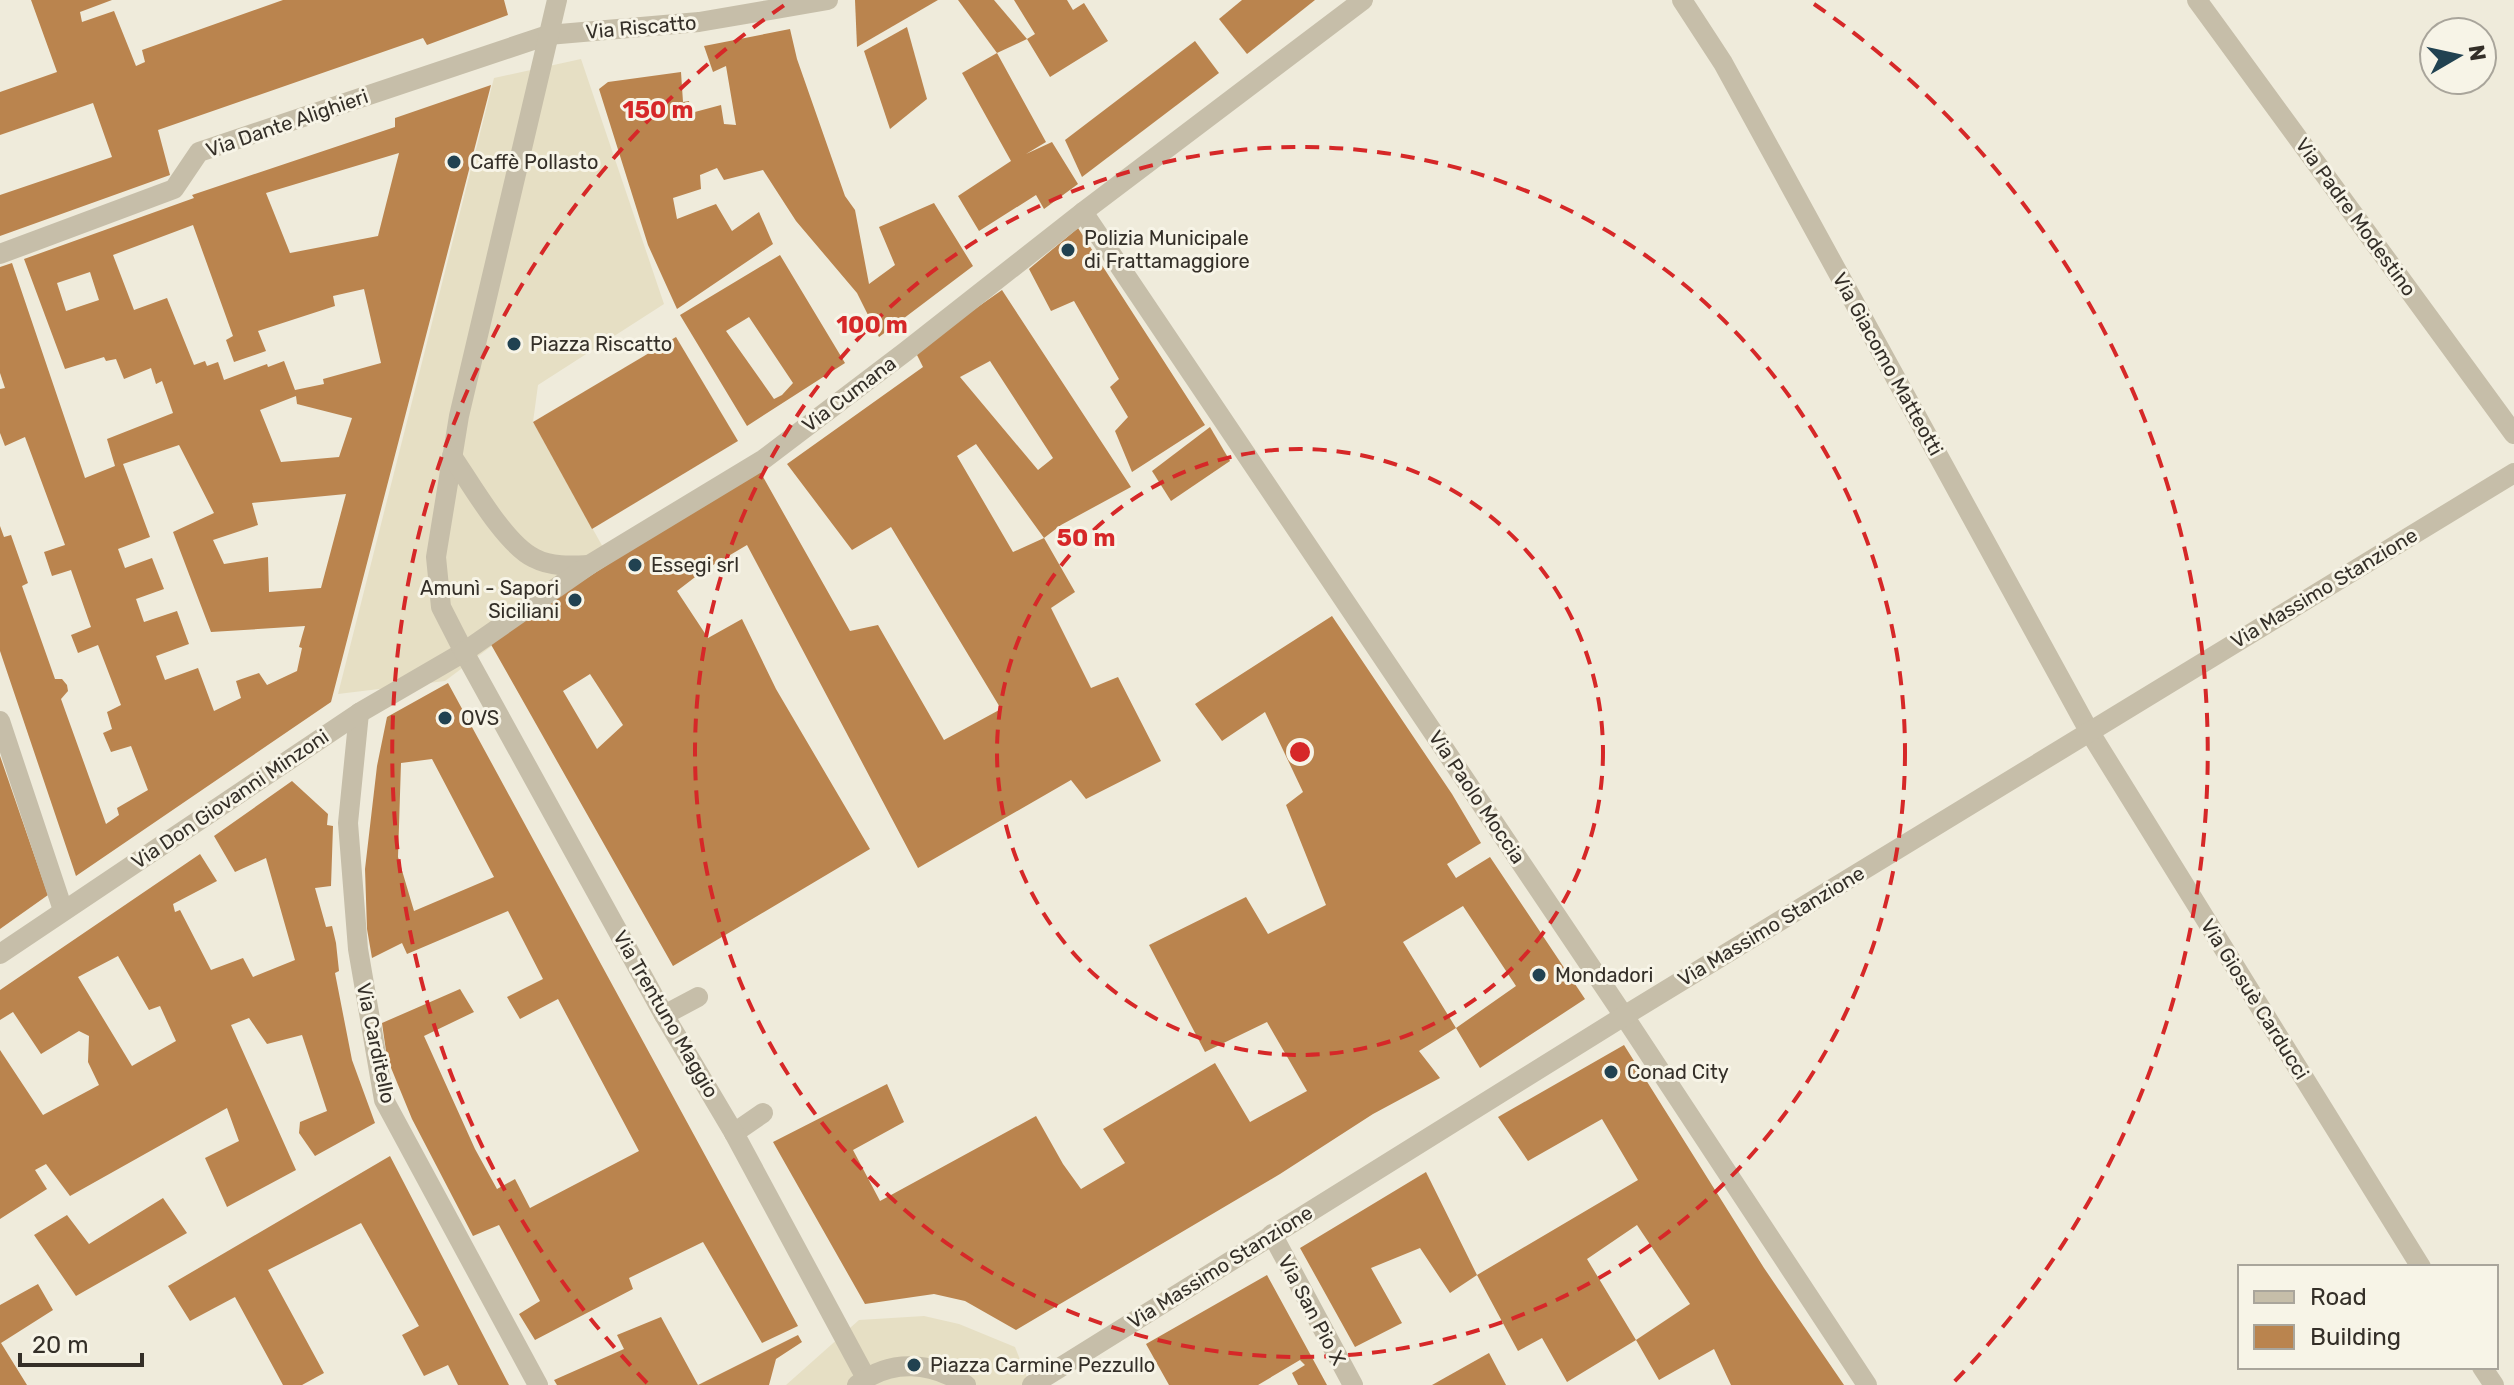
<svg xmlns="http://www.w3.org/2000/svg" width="2514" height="1385" font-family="Rubik,sans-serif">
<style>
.plaza{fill:#e6dfc4}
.building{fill:#ba844e;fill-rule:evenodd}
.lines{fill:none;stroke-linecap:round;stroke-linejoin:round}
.service{stroke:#c6bea9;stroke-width:20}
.minor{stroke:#c6bea9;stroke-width:20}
.tertiary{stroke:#c6bea9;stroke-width:20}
.ring{fill:none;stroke:#d62828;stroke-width:4;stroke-dasharray:14 10}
.poi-dot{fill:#214251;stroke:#f7f4e7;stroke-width:3}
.labels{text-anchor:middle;stroke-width:6;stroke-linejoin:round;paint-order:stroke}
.street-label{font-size:20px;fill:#342f28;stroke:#f7f4e7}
.poi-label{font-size:20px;fill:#342f28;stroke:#f7f4e7;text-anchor:start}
.centre{fill:#d62828;stroke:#f7f4e7;stroke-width:4}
.ring-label{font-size:24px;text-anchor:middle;font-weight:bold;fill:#d62828;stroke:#f7f4e7;stroke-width:6;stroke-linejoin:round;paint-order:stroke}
</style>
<rect width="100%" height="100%" fill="#efebdb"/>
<g class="plaza">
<path d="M581,59L664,304L538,385L533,422L609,558L445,681L338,694L494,78Z"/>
<path d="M924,1316L959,1324L1015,1347L1030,1385H786L859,1320Z"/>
</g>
<g class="building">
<path d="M31,0H112L80,12L82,22L114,11L136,66L145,62L142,50L283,0H504L508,15L427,45L423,38L158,130L170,175L0,236V195L112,157L93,103L0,135V92L57,72Z"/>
<path d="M855,0H938L857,47Z"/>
<path d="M958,0H994L1027,39L997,53Z"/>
<path d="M1014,0H1067L1073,10L1084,3L1108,41L1050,77L1027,39L1035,34Z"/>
<path d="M1242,0H1315L1247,54L1219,19Z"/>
<path d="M907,27L927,99L890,129L864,51Z"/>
<path d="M790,29L797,59L845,196L855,210L869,284L895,265L879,227L934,203L973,266L879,337L857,293L796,221L763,170L724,180L717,168L700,175L701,189L673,198L677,219L716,204L732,231L759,212L773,244L677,309L648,245L599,89L608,82L681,72L683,102L689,101L691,113L721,105L724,124L736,125L726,66L713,72L704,46Z"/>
<path d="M1195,41L1219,73L1082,177L1065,140Z"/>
<path d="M997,53L1046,142L1026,154L1052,142L1078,184L1044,209L1036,195L979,231L958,196L1011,161L962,73Z"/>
<path d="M491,85L331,702L76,876L0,651V526L4,537L11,535L28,583L22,586L55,679H62L67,685L68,691L61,699L106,824L119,815L117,808L148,790L131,746L111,752L103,733L112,729L107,712L121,705L98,645L78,653L71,635L91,627L71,570L52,576L44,552L65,545L25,437L5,446L0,433V389L5,388L0,373V267L12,263L85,478L115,466L107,439L173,413L162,381L156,384L151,368L124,379L116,359L106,361L104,357L65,369L24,259L194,198L192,195L395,127V118ZM399,153L378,236L290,253L266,193ZM193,225L233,336L226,340L234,362L266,351L258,331L335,306L333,296L364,289L381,363L323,379L324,384L295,390L284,361L268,367L267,364L224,380L218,362L207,366L205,361L194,365L167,298L134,310L113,255ZM90,272L99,300L66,311L57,283ZM296,396L297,404L352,418L339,457L281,462L260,410ZM179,445L214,513L173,532L211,632L305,626L299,647L302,648L297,671L267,685L259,673L236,681L241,698L214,711L198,668L165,680L156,656L189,644L177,611L144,622L136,599L164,589L152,558L125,568L118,549L150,537L123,464ZM346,494L321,588L269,592L268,557L224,564L213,540L258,525L252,503Z"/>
<path d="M1078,228L1205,425L1132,472L1115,431L1128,417L1110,387L1119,379L1074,301L1051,311L1029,269Z"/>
<path d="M780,255L845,363L747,426L680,315ZM749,317L793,383L782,395L774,399L726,331Z"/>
<path d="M1002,290L1131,487L1061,525L1044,538L1075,592L1051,608L1091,688L1118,677L1161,761L1086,799L1071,780L918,868L747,545L703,571L677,591L708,638L742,619L776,689L870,849L673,966L489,641L758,468L850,631L878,625L944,740L1001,709L891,527L852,550L787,464L923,367L915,351ZM990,361L1053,458L1038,470L960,377ZM976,444L1044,538L1013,552L957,456ZM590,674L623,725L597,749L563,691Z"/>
<path d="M676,337L738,441L592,529L533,422Z"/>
<path d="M1210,427L1230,461L1171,501L1152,471Z"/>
<path d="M1332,616L1452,794L1481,843L1447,864L1456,878L1490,857L1585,999L1480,1068L1456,1028L1516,986L1463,906L1403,942L1456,1028L1419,1051L1440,1078L1373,1114L1280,1174L1016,1330L965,1301L934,1294L865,1304L773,1142L887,1084L904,1122L853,1150L880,1201L1036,1116L1063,1164L1081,1189L1125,1163L1103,1129L1215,1063L1250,1122L1307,1091L1267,1022L1205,1052L1149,945L1246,897L1268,934L1326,905L1286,805L1303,792L1265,712L1222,741L1195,704Z"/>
<path d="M448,683L798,1326L762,1343L703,1242L629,1278L633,1289L535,1340L519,1314L540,1301L499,1225L473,1236L412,1119L387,1058L382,1023L460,989L474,1012L424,1036L475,1149L497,1189L515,1179L530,1208L639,1151L558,999L520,1019L507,997L543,979L508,911L407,954L402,943L372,958L367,929L365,869L377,766L387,717ZM432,759L494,877L414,911L398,857L401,763Z"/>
<path d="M0,756L48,895L0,929Z"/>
<path d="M292,781L328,814L327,825L333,826L331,886L315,888L326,927L332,926L336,943L339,971L335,973L352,1060L375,1123L315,1156L299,1133L300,1122L327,1111L302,1035L267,1044L249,1018L231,1025L296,1170L227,1207L205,1158L239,1141L227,1108L70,1196L46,1164L35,1170L47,1189L0,1219V1050L43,1115L99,1085L88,1062L89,1036L79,1031L41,1054L13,1012L0,1020V990L200,854L217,881L173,904L175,912L180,910L211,970L243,958L253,977L295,960L266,858L235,872L214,836ZM118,956L149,1010L160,1006L176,1041L132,1066L78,977Z"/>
<path d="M1624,1045L1764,1268L1844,1385H1731L1714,1349L1659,1380L1636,1340L1690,1304L1637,1225L1587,1259L1636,1340L1567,1382L1542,1338L1518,1351L1477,1275L1638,1180L1602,1119L1528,1161L1498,1117Z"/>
<path d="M390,1156L509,1385H458L448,1365L424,1376L402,1335L419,1326L361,1223L268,1270L324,1373L302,1385H283L235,1297L190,1321L168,1286Z"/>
<path d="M1426,1172L1477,1275L1450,1293L1420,1248L1371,1268L1402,1323L1355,1347L1300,1248Z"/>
<path d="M163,1198L187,1233L76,1296L34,1235L67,1215L89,1244Z"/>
<path d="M1267,1275L1327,1385H1298L1292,1373L1305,1365L1300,1360L1258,1385H1169L1146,1344Z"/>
<path d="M38,1284L53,1310L1,1343L27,1385H0V1305Z"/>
<path d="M661,1317L698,1385L798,1335L802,1342L776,1359L769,1385H557L554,1380L624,1349L617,1335Z"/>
<path d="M1489,1353L1506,1385H1432Z"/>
</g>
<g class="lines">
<g class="service">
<path d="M664,1015L698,997"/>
<path d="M734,1133L763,1113"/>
</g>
<g class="minor">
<path d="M1682,0L1723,63L2089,731L2421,1267"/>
<path d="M2197,0L2514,434"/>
<path d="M1083,212L1624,1016L1867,1385"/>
<path d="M0,254L174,189L199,152L548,35L699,22L828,0"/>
<path d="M359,713L348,823L358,949L384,1100L538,1385"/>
<path d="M0,721L63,910"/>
<path d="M0,954L359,713L464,652"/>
<path d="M1272,1234L1353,1385"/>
<path d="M2482,1367L2494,1385"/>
<path d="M1032,1385L1624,1016L2514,473"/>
</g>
<g class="tertiary">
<path d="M557,0L459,416L436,557L441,607L464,652L664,1015L734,1133L866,1378"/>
<path d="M452,456C471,484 505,544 534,558C551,567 570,566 589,565"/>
<path d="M464,652L589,565L764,459L905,352L1083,212L1363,0"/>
<path d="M857,1385C891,1358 932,1362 966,1385"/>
</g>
</g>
<g class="ring">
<circle cx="1300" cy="752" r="303"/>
<circle cx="1300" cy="752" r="605"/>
<path d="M647 1383A908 908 0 0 1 786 4M1814 4A908 908 0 0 1 1953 1383"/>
</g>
<g class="poi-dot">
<circle cx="454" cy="162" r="8"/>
<circle cx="1068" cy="250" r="8"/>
<circle cx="514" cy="344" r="8"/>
<circle cx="635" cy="565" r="8"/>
<circle cx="575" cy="600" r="8"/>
<circle cx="445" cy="718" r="8"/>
<circle cx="1539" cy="975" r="8"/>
<circle cx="1611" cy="1072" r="8"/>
<circle cx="914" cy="1365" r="8"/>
</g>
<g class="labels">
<g class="street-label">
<text transform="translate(641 27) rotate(-5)" y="7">Via Riscatto</text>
<text transform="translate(287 123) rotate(-19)" y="7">Via Dante Alighieri</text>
<text transform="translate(2356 217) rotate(54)" y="7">Via Padre Modestino</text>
<text transform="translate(1888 364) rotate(61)" y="7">Via Giacomo Matteotti</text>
<text transform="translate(849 394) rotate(-37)" y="7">Via Cumana</text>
<text transform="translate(2324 588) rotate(-31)" y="7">Via Massimo Stanzione</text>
<text transform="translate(1477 797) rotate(56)" y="7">Via Paolo Moccia</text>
<text transform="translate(230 799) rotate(-34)" y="7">Via Don Giovanni Minzoni</text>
<text transform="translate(1771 926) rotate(-31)" y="7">Via Massimo Stanzione</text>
<text transform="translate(2255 999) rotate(58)" y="7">Via Giosuè Carducci</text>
<text transform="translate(666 1014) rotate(60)" y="7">Via Trentuno Maggio</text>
<text transform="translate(376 1043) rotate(78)" y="7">Via Carditello</text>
<text transform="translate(1220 1267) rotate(-32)" y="7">Via Massimo Stanzione</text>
<text transform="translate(1312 1310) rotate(62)" y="7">Via San Pio X</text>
</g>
<g class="poi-label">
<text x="470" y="169">Caffè Pollasto</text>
<text x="1084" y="245">Polizia Municipale<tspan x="1084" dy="23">di Frattamaggiore</tspan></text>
<text x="530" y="351">Piazza Riscatto</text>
<text x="651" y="572">Essegi srl</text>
<text x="559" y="595" text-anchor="end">Amunì - Sapori<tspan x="559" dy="23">Siciliani</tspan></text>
<text x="461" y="725">OVS</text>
<text x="1555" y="982">Mondadori</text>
<text x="1627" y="1079">Conad City</text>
<text x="930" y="1372">Piazza Carmine Pezzullo</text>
</g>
</g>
<circle cx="1300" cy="752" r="12" class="centre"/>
<g class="ring-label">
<text x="658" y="118">150 m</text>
<text x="872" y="333">100 m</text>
<text x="1086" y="546">50 m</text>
</g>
<rect x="2238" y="1265" width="260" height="104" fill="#f7f4e7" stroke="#a9a59b" stroke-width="2"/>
<rect x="2254" y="1291" width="40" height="12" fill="#c6bea9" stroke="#a9a59b" stroke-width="2"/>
<text x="2310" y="1305" font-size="24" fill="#342f28">Road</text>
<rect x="2254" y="1325" width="40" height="24" fill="#ba844e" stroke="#a9a59b" stroke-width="2"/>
<text x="2310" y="1345" font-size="24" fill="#342f28">Building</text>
<g transform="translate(2458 56) rotate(81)"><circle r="38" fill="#f7f4e7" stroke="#a9a59b" stroke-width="2"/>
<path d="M0-6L14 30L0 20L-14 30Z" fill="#214251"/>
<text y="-12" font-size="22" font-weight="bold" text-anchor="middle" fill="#342f28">N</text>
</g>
<path d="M20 1353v12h122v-12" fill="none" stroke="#342f28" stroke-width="4"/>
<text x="32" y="1353" font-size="24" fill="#342f28" stroke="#f7f4e7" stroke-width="6" paint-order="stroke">20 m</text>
</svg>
